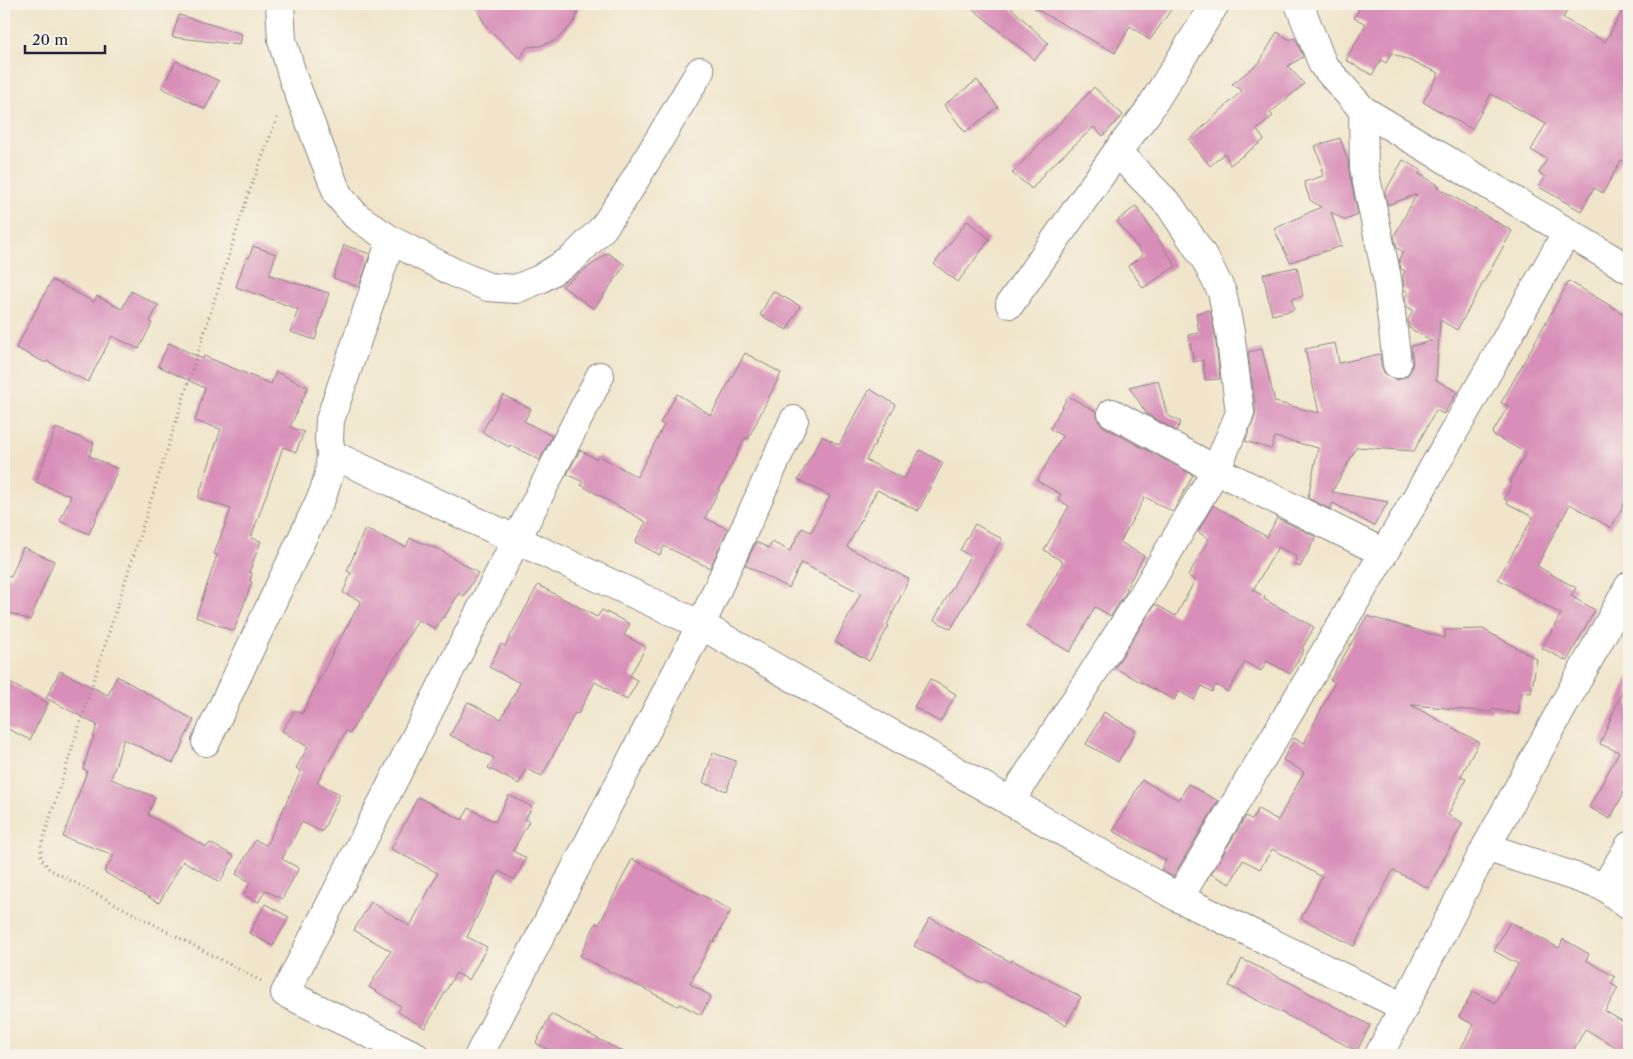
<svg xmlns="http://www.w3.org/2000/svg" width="1633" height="1059" font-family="'Libre Caslon Text',serif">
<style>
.building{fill:#d88eb8}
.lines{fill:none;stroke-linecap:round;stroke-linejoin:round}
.minor-casing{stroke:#898482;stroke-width:30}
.path{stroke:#898482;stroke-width:3;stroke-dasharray:1 4;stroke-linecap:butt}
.minor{stroke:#fff;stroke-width:28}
</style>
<rect width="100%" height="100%" fill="#f7f3e8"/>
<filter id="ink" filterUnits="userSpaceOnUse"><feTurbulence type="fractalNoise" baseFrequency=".02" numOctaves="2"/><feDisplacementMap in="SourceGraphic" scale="10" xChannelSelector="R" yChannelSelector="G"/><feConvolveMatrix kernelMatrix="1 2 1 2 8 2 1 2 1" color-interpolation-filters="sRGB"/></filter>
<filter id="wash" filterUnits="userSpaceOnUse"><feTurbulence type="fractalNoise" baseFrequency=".0096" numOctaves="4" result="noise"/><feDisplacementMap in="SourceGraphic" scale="20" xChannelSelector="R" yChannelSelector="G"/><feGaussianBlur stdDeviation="1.12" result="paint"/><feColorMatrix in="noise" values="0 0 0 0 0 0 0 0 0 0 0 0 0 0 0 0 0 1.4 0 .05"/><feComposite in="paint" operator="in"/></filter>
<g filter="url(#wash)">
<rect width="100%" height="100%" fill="#f0e5ca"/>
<g id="blocks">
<g class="building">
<path d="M474,4H580L575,20L565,32L554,41L539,46L527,47L520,59L486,26Z"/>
<path d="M967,4H1007L1048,43L1035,60Z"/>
<path d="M1027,4H1175L1150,40L1130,26L1115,53Z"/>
<path d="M1362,4H1555L1567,11L1563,18L1605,42L1626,4H1629V164L1621,160L1603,193L1594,188L1581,211L1539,187L1545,177L1539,173L1547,159L1531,150L1546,124L1491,94L1472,129L1423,102L1439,73L1391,53L1386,63L1381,60L1372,75L1346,60L1366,24L1354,18Z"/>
<path d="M179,15L242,34L240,45L172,37Z"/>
<path d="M1277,32L1290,40L1294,38L1297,41L1303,57L1288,66L1304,84L1270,113L1273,116L1257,130L1264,140L1230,165L1225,153L1210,166L1189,140L1242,91L1232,84L1260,62Z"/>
<path d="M176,61L219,81L205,109L162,88Z"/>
<path d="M977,80L998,107L965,132L944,105Z"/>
<path d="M1094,87L1123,115L1103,136L1094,127L1047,170L1032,189L1012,173Z"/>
<path d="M1340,138L1348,161L1349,171L1358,215L1345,220L1331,212L1342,246L1290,262L1274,229L1321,207L1310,200L1304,182L1323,176L1321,169L1323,168L1315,146Z"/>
<path d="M1403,160L1421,170L1419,174L1440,186L1437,187L1512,231L1457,330L1440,320L1436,380L1457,392L1444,414L1436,410L1414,451L1357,447L1332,492L1388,502L1374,526L1333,503L1330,509L1308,498L1318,448L1275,437L1271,449L1245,441L1254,419L1256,412L1248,352L1262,349L1275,402L1319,413L1305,349L1335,343L1339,363L1380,354L1381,366L1385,374L1391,378L1398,380L1407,376L1411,370L1413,363L1411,346L1432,341L1409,328L1408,320L1413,310L1406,306L1405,297L1408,292L1404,290L1403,276L1405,271L1401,269L1399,259L1403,252L1397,248L1394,236L1417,194L1388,205L1385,192Z"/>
<path d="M1136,206L1176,266L1143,288L1128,266L1143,255L1117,221Z"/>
<path d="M967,221L990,239L958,282L934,264Z"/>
<path d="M344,245L370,254L359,287L333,278Z"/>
<path d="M253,246L276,254L269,275L329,293L315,340L291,332L298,309L236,287L246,257L249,258Z"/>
<path d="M608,253L625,265L594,309L562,286Z"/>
<path d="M1297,267L1303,296L1292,299L1294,310L1272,315L1263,274Z"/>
<path d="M52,280L94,302L97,296L122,309L131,291L158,305L150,322L152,323L139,349L112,336L88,382L47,361L46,363L16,348Z"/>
<path d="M1569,281L1629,317V495L1611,528L1570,504L1537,566L1576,588L1571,596L1595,610L1567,661L1542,648L1561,614L1498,579L1533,517L1507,503L1508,501L1504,499L1512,484L1509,483L1526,453L1492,434L1508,406L1501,403Z"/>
<path d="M773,291L800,306L787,330L760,315Z"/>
<path d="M1210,310L1215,334L1220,379L1205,380L1203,360L1194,362L1188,335L1199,333L1196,313Z"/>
<path d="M169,343L203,359L204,356L271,384L276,372L308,387L290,427L304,432L296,452L283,447L251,538L261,541L249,572L252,573L250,581L252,582L234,631L196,617L217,555L214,554L231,509L198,498L221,429L195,421L205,388L158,366Z"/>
<path d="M745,353L781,373L748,439L745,438L705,518L728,529L710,568L664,546L660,555L635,542L646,522L581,485L583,482L567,474L580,450L596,459L598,455L637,477L664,425L660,423L677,394L711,415Z"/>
<path d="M1158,380L1167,415L1181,422L1176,431L1147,414L1129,387Z"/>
<path d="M870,389L896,405L866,460L904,479L920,450L943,463L918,511L877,490L847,547L909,579L887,625L889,626L869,661L835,642L861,593L801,563L789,588L745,565L756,542L769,548L772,542L790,551L802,528L811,532L830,496L798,480L822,436L839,445Z"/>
<path d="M503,395L531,409L524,421L552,436L540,460L510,445L509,447L482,432Z"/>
<path d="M1068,396L1097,412L1098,421L1104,427L1193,475L1173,512L1145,497L1120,542L1144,556L1126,588L1128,589L1111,616L1095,607L1070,652L1026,626L1063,562L1044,550L1069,506L1058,500L1061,494L1037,481L1062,436L1050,429Z"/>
<path d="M56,428L94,443L89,456L118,469L89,534L60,521L71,496L36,482Z"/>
<path d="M1213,505L1267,537L1277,518L1316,537L1300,567L1295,565L1296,556L1278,547L1253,590L1265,597L1264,599L1314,627L1302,649L1304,650L1290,674L1267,661L1261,671L1245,662L1228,692L1216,685L1212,692L1202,686L1194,700L1179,691L1174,700L1115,668L1155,604L1176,616L1195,580L1188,576L1209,539L1198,532Z"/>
<path d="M975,524L1002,539L951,629L934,620L970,556L960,550Z"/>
<path d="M365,529L406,547L410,538L440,550L478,573L464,596L459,593L444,618L442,617L436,629L418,620L350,733L346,731L317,783L340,794L322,832L302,822L282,859L299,868L282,899L265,890L259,902L244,895L250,882L236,874L255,840L266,845L268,842L301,771L296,768L308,747L282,731L295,710L302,714L336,646L361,601L343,593L351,573L347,571Z"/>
<path d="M23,547L54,561L30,620L4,611V574L11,577Z"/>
<path d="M538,585L597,617L602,610L630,624L624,635L646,647L630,676L638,681L627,700L595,682L578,714L575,713L542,776L526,769L519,784L488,768L494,758L450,735L468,702L501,719L520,683L489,667L501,644L505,646Z"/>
<path d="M1367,616L1445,638V630L1483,629L1537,659L1531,693L1522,692L1518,714L1492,709L1491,712L1411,705L1479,742L1461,776L1466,779L1448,815L1463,823L1428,888L1393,870L1354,946L1301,918L1322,877L1272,849L1260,869L1243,860L1230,884L1211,874L1246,816L1252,820L1258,809L1278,820L1304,772L1283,760L1294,738L1304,743L1335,682L1330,680Z"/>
<path d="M60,671L108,695L117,676L194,720L183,741L184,742L173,763L124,739L111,779L155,797L148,815L207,847L210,843L234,856L220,882L183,861L159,903L104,872L114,855L63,837L87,771L83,769L97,725L46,698Z"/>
<path d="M1629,675V783L1610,819L1589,807L1619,752L1600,744Z"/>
<path d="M930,679L956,694L940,722L914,707Z"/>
<path d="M4,680L48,703L30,740L4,727Z"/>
<path d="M1104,712L1136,731L1118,762L1086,744Z"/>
<path d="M713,753L736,761L727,791L703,783Z"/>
<path d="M1142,780L1179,800L1188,784L1218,801L1173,877L1161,870L1166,860L1113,831Z"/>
<path d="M509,795L532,807L525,819L529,821L513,851L526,858L515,880L499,871L467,937L487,947L469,980L456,973L425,1028L398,1012L401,1006L369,987L391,951L354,930L371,902L410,926L438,873L391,849L418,797L462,820L469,808L495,822Z"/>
<path d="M632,859L731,910L714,942L712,941L690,984L711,996L701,1015L680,1004L678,1006L580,956L596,923L599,925Z"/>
<path d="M265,904L289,917L273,946L249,933Z"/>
<path d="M930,918L1011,962L1012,960L1081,997L1066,1025L984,981L982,983L914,946Z"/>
<path d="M1510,922L1559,948L1563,939L1589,954L1586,960L1615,977L1611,984L1618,988L1605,1011L1629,1025V1055L1585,1029L1571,1055H1457L1474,1025L1459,1017L1473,991L1496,1003L1518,964L1494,951Z"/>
<path d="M1242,959L1303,989V990L1370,1025L1357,1051L1229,986Z"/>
<path d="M551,1014L587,1033L629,1055H558L536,1043Z"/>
</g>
</g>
</g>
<g filter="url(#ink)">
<use href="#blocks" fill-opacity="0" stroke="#898482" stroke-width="1"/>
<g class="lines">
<g class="minor-casing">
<g id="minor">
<path d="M280,4L282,40L293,78L338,195L356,216L391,240L457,274L488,287L516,289L540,279L572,259L603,228L627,193L700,71"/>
<path d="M1299,4L1323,65L1363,110L1629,269"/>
<path d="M1363,110L1364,168L1387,278L1397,364"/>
<path d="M1010,304L1117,152L1147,113L1215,4"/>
<path d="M1112,413L1216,470L1384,553"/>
<path d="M331,454L701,625L1179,898L1404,1007"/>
<path d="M206,742L323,494L329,474L331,454L329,439L330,420L391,240"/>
<path d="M1010,802L1141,598L1216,470L1240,413L1230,332L1222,292L1205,259L1170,206L1117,152"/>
<path d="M1486,847L1605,887L1629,906"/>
<path d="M1605,887L1629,846"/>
<path d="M1179,898L1414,502L1567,232"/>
<path d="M414,1055L285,993L600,376"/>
<path d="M479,1055L701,625L794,420"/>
<path d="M1379,1055L1486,847L1629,586"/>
</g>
</g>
<path class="path" d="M261,981L49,869L41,858V846L248,195L278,116"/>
<use href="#minor" class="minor"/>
</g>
</g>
<rect width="1633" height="1059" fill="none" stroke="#f7f3e8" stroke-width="20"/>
<path d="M25 45v8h80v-8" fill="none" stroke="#22223b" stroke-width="2.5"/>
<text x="32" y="45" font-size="15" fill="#22223b" stroke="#f7f3e8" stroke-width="4" paint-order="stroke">20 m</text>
</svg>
